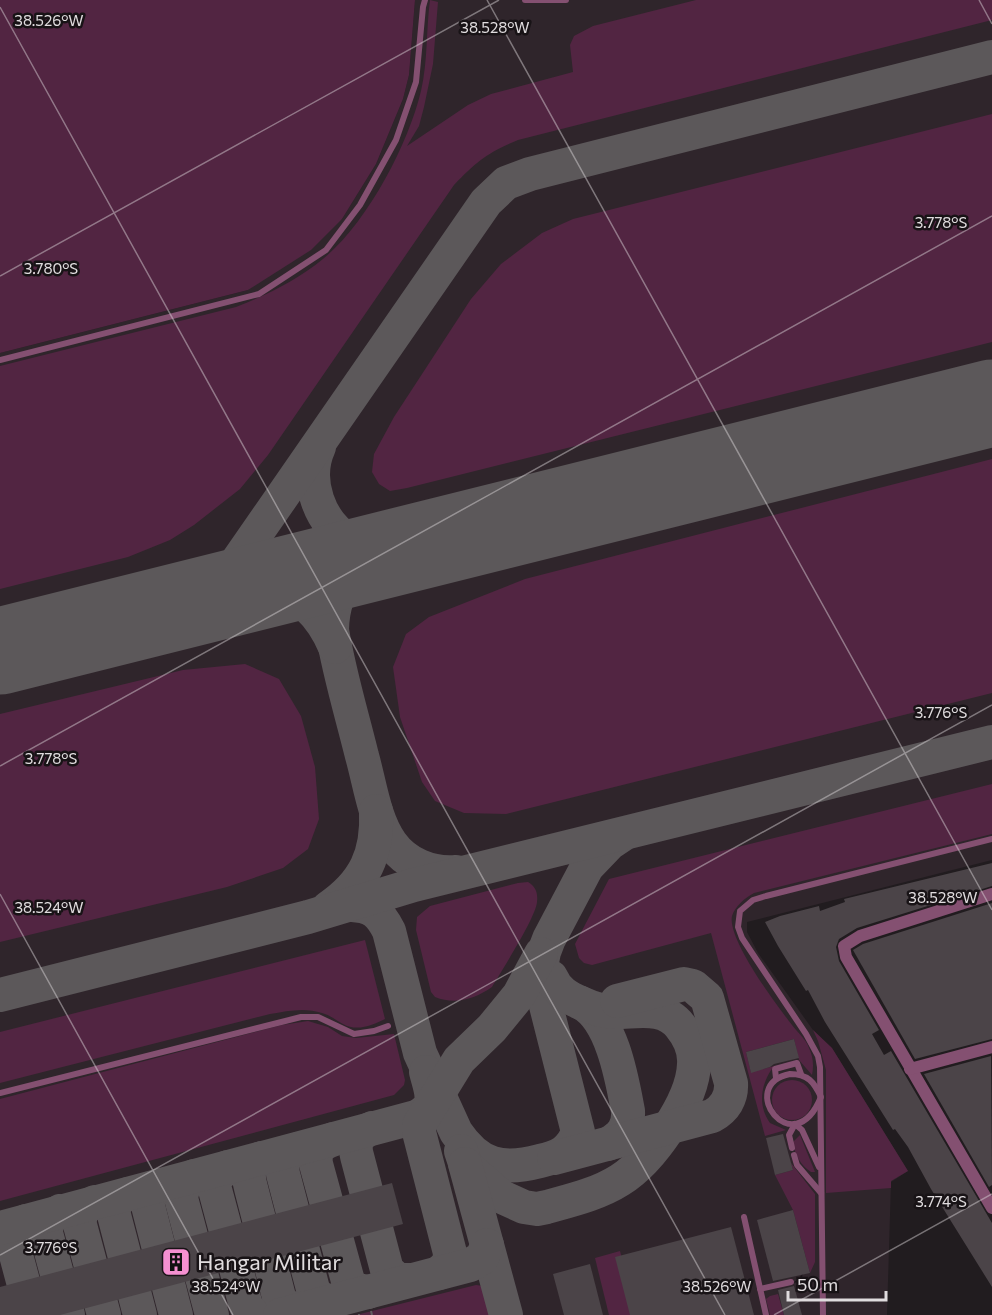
<svg xmlns="http://www.w3.org/2000/svg" width="992" height="1315" font-family="Commissioner,sans-serif">
<style>
.built{fill:#2f252b}
.green{fill:#522542}
.lines{fill:none;stroke-linecap:round;stroke-linejoin:round}
.taxiway{stroke:#5c585a;stroke-width:34}
.runway{stroke:#5c585a;stroke-width:87}
.building{fill:#4b4448}
.path{stroke:#635e61;stroke-width:2;stroke-dasharray:4.5 3;stroke-linecap:butt}
.lane{stroke:#845071;stroke-width:6}
.street{stroke:#845071;stroke-width:12}
.ticks{fill:none;stroke:#e0dcde;stroke-width:1.5;stroke-opacity:0.45}
.labels{text-anchor:middle;stroke-width:5;stroke-linejoin:round;paint-order:stroke}
.poi-label{font-size:22px;fill:#e0dcde;stroke:#181316;text-anchor:start}
.ticks-label{font-size:15px;text-anchor:middle;fill:#e0dcde;stroke:#181316;stroke-width:5;stroke-linejoin:round;paint-order:stroke}
</style>
<rect width="100%" height="100%" fill="#211c1f"/>
<path class="built" d="M415,0H992V860L747,922V932L758,953L813,1030L832,1048L908,1171L891,1182L887,1315H0V353L248,290L342,219L376,164L403,99L409,75Z"/>
<g class="green">
<path d="M0,0H415L409,75L403,99L376,164L342,219L311,250L248,290L0,353Z"/>
<path d="M430,0L438,2L433,64L424,107L419,126L407,146L468,105L491,94L573,72L570,45L574,36L593,26L696,0H992V20L518,140C487,153 477,161 454,185L268,455L240,489L194,525L170,540L128,557L0,589V366L236,307C267,295 297,280 323,259C367,223 408,145 421,91C428,61 426,30 430,0Z"/>
<path d="M992,114V342L407,488L390,491L379,484L372,472L374,454L394,417L471,299L501,264L542,233L573,219Z"/>
<path d="M992,459V693L506,814L464,813L435,801L422,782L400,717L393,667L406,634L429,617L525,579Z"/>
<path d="M245,664L279,679L301,716L315,767L319,819L308,849L283,868L227,887L0,942V714L183,670Z"/>
<path d="M992,784V834L754,893C745,898 735,906 732,916C727,939 777,1006 792,1025C798,1033 806,1039 809,1048C813,1056 814,1066 812,1075L799,1060L794,1039L746,1052L751,1072L774,1066C761,1083 757,1105 770,1123L786,1130L765,1136L711,933L592,965L584,963L579,958L575,944L609,879Z"/>
<path d="M528,882C536,887 538,893 537,902C536,917 501,972 492,987C475,999 455,1005 435,997L431,992L416,930L417,917L430,906L518,883Z"/>
<path d="M365,940L385,1019C373,1025 357,1032 343,1024C337,1021 330,1015 322,1013C305,1007 287,1011 270,1014L0,1083V1032Z"/>
<path d="M308,1021L328,1027L342,1036L356,1038L394,1034L405,1080L404,1085L394,1095L0,1201V1099L282,1025Z"/>
<path d="M813,1030L832,1048L908,1171L891,1181V1188L826,1193V1070L818,1041Z"/>
<circle cx="792" cy="1100" r="20"/>
<path d="M800,1135L815,1172H811C800,1165 796,1155 792,1143Z"/>
<path d="M791,1163L815,1194V1262L810,1273L793,1210L775,1175L793,1170Z"/>
<path d="M620,1251L636,1315H609L595,1258Z"/>
<path d="M476,1285L483,1286L493,1315H356Z"/>
<path d="M778,1294L784,1315H770L766,1299L770,1296Z"/>
</g>
<g class="lines">
<g class="taxiway">
<path d="M319,447C304,480 319,523 350,541C365,550 383,551 400,549"/>
<path d="M408,549C362,564 333,576 332,630C339,673 352,715 362,756C370,784 374,819 391,843C406,864 431,874 456,872"/>
<path d="M201,601C221,597 243,589 264,589C299,588 323,618 335,647"/>
<path d="M191,603L207,595L227,576L486,202L506,183L530,174L992,57"/>
<path d="M352,905C372,906 380,913 389,931L420,1053L456,1132C479,1166 502,1171 540,1161C559,1157 571,1151 578,1132L541,986V967L544,952L549,939L587,867L610,843L622,835"/>
<path d="M328,908C365,883 378,854 376,811"/>
<path d="M0,995L308,917L414,885L992,742"/>
<path d="M581,1003C612,1019 622,1079 628,1111C629,1127 622,1136 608,1144"/>
<path d="M372,1128C359,1133 353,1142 357,1156L387,1270L398,1280H411"/>
<path d="M334,1139C322,1143 314,1149 316,1164L348,1281L354,1289L368,1292"/>
<path d="M298,1149C285,1154 281,1161 283,1174L313,1289C318,1298 323,1300 333,1301"/>
<path d="M461,1151L466,1166L502,1197L524,1207L537,1209L547,1207C572,1200 598,1194 620,1180C651,1161 693,1101 694,1064C695,1049 689,1037 680,1026C664,1005 638,1012 616,1012C603,1012 592,1008 581,1003C567,997 557,991 551,977"/>
<path d="M262,1158C248,1164 247,1174 251,1188L279,1297C284,1306 290,1309 301,1309"/>
<path d="M554,1158L712,1116C725,1109 732,1098 731,1083L707,998L693,986L684,984L617,1001"/>
<path d="M465,1164L506,1315"/>
<path d="M228,1167L217,1176L214,1186L246,1306L253,1315"/>
<path d="M194,1176L184,1184L181,1198L212,1315"/>
<path d="M161,1185L150,1193L147,1202L176,1315"/>
<path d="M128,1194C118,1198 113,1204 114,1215L140,1315"/>
<path d="M95,1202C84,1207 79,1213 80,1225L104,1315"/>
<path d="M60,1211C51,1216 46,1222 46,1233L68,1315"/>
<path d="M26,1221L16,1227L12,1240L32,1315"/>
<path d="M0,1228L416,1117C439,1106 431,1092 426,1072"/>
<path d="M439,1273L449,1264L450,1253L419,1132V1125L459,1060L492,1028L519,995L541,954"/>
<path d="M280,1315L470,1265L482,1258L487,1245"/>
</g>
<path class="runway" d="M0,651L992,403"/>
</g>
<g class="building">
<path d="M992,863V886L857,928L839,939L836,947L839,961L879,1030L872,1034L884,1055L891,1051L992,1223V1287L931,1189L908,1147L895,1129L893,1130L825,1022L808,990L806,991L778,946L765,922L780,916L819,906L820,911L845,902L844,899Z"/>
<path d="M992,903V1039L915,1059L853,950L863,944Z"/>
<path d="M794,1039L799,1058L774,1064L770,1067L751,1073L746,1052Z"/>
<path d="M991,1056L992,1185L989,1187L924,1074Z"/>
<path d="M783,1134L793,1170L775,1175L766,1138Z"/>
<path d="M392,1183L403,1224L60,1315H0V1287Z"/>
<path d="M793,1210L810,1273L773,1281L757,1220Z"/>
<path d="M731,1227L754,1315H630L615,1257Z"/>
<path d="M590,1264L603,1315H564L553,1274Z"/>
<path d="M794,1286L802,1315H784L778,1290Z"/>
</g>
<g class="lines">
<g class="path">
<path d="M371,1311L372,1315"/>
<path d="M359,1314V1315"/>
</g>
<g class="lane">
<path d="M525,0H566"/>
<path d="M0,360L259,294L326,250L360,205L396,140L416,82L423,7L425,0"/>
<path d="M790,1074C808,1074 814,1082 821,1097C793,1165 735,1085 790,1074Z"/>
<path d="M776,1078L775,1069L797,1063L801,1074"/>
<path d="M0,1093L301,1017H318L354,1034L374,1031L388,1026"/>
<path d="M792,1148L789,1135L795,1124L802,1130L819,1167"/>
<path d="M794,1155L797,1165L821,1193"/>
<path d="M744,1217L766,1315"/>
<path d="M760,1289L791,1282"/>
<path d="M823,1315L820,1067L818,1056L806,1034L742,938L738,927L740,911L753,900L766,896L992,839"/>
</g>
<g class="street">
<path d="M992,894L860,936L844,946L846,957L992,1208"/>
<path d="M910,1069L992,1047"/>
</g>
</g>
<path class="ticks" d="M487,0L992,910M979,0L992,24M0,7L725,1315M0,276L499,0M0,766L992,216M0,894L233,1315M0,1255L992,705M774,1315L992,1194"/>
<defs>
<g id="building-square" transform="scale(1.5)"><rect x="-9" y="-9" width="18" height="18" rx="4" fill="#f590d1" stroke="#181316"/><path d="M-4-6H4V6H1V3H-1V6H-4ZM-2.5-4.3h1.7v1.8h-1.7ZM.8-4.3h1.7v1.8H.8ZM-2.5-1h1.7V.8h-1.7ZM.8-1h1.7V.8H.8Z" fill="#111"/></g>
</defs>
<g fill-rule="evenodd">
<use href="#building-square" x="176" y="1262"/>
</g>
<g class="labels">
<g class="poi-label">
<text x="197" y="1270">Hangar Militar</text>
</g>
</g>
<g class="ticks-label">
<text x="49" y="26">38.526°W</text>
<text x="495" y="33">38.528°W</text>
<text x="941" y="228">3.778°S</text>
<text x="51" y="274">3.780°S</text>
<text x="941" y="718">3.776°S</text>
<text x="51" y="764">3.778°S</text>
<text x="943" y="903">38.528°W</text>
<text x="49" y="913">38.524°W</text>
<text x="941" y="1207">3.774°S</text>
<text x="51" y="1253">3.776°S</text>
<text x="226" y="1292">38.524°W</text>
<text x="717" y="1292">38.526°W</text>
</g>
<path d="M788 1291v9h98v-9" fill="none" stroke="#e0dcde" stroke-width="3"/>
<text x="797" y="1291" font-size="18" fill="#e0dcde" stroke="#181316" stroke-width="4.5" paint-order="stroke">50 m</text>
</svg>
